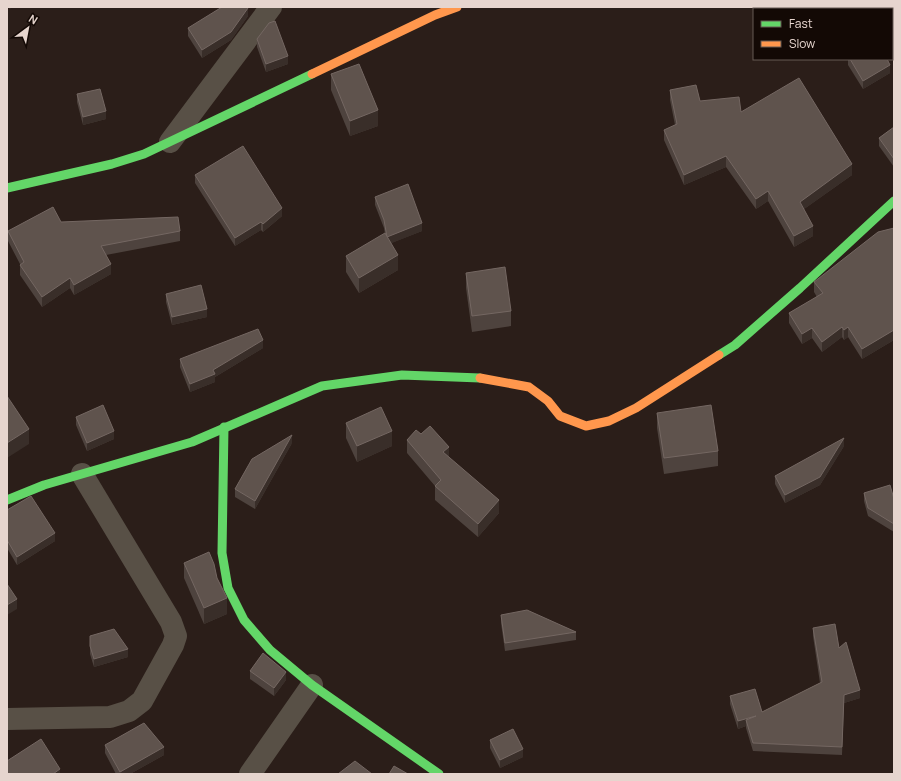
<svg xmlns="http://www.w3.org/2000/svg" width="901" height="781" font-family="Manrope,sans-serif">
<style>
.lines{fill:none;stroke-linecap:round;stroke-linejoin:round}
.street{stroke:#585046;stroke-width:22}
.fast{stroke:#63d668;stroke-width:9}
.slow{stroke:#ff974d;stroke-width:9}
.wall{fill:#4e433e}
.shaded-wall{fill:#392e29}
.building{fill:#5f534d;stroke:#746762}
</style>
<rect width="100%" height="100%" fill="#2b1e19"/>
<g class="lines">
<g class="street">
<path d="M170,142L271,7"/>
<path d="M7,719L110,717L129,711L142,701L173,645L176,636L171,622L82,474"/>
<path d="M250,774L312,685"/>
</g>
<g class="fast">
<path d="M7,188L112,164L144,154L312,74"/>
<path d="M719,355L735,345L800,288L894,201"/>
<path d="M224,427L222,553L228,588L244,620L270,650L312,685L439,774"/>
<path d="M7,500L44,485L192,442L322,386L402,375L480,378"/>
</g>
<g class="slow">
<path d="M312,74L435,15L457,7"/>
<path d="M480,378L529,387L548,401L560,416L586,426L609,421L636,408L719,355"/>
</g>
</g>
<g class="wall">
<path d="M781,7H824L825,9H782Z"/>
<path d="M248,16L231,40L202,58L188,36V28Z"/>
<path d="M257,39L288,64L266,72L257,47Z"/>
<path d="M848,59H887L890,73L863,89L848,65Z"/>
<path d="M331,74L378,126L350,136L331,90Z"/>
<path d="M670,90L700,101L741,112L852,175L804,209L813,236L794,247L768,201L756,209L726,167L684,185L664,140V130L675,125L670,100Z"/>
<path d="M77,94L106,119L83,125L77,102Z"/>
<path d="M894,127V167L879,146V138Z"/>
<path d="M195,175L282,216L263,232L261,230L235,246L195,183Z"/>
<path d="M375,197L422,231L391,243L398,270L359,293L346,272V256L385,234L384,228L375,205Z"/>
<path d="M61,222L180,231V241L106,255L111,274L74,295L70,288L42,307L20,275V264L8,241V231Z"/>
<path d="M894,228V340L862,359L848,337L844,340L842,337L822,352L812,338L802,344L789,323V313L817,297L814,292V282Z"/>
<path d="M466,273L511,311V326L472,332L466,288Z"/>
<path d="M166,294L207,317L172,325L166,302Z"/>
<path d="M263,348L215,377V382L190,392L180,367V359Z"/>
<path d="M657,413L718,451V466L664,474L657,428Z"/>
<path d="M76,417L114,439L87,451L76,425Z"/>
<path d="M346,423L392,446L357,462L346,438Z"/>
<path d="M407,440L449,458L499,513L478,537L435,500V486L407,453Z"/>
<path d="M292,443L255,509L235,497V489Z"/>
<path d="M844,446L820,485L785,503L775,484V476Z"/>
<path d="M864,493L894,499V532L868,516L864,501Z"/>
<path d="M7,510L55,541L17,565L7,548Z"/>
<path d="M184,563L217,578L227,614L204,624L184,578Z"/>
<path d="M501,615L576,632V640L505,651L501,623Z"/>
<path d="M813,628L839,648L860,698L844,703L842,755L753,751L746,728V726L738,729L730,704V696L762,712L820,683L813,636Z"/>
<path d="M90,636L128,657L94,667L90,654Z"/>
<path d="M250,671L286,680L274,696L250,679Z"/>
<path d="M490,740L523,757L500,768L490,748Z"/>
<path d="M105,745L164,755L130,774H116L105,753Z"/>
</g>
<g class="shaded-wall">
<path d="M9,7H14L9,9Z"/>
<path d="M248,8V16L231,40L202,58V50Z"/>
<path d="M288,56V64L266,72V64Z"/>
<path d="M890,65V73L863,89V81Z"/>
<path d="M378,110V126L350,136V121Z"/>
<path d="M106,111V119L83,125V117Z"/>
<path d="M726,156V167L684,185V175Z"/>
<path d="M852,164V175L800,212V202Z"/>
<path d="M768,191V201L756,209V199Z"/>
<path d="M282,208V216L263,232V224Z"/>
<path d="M261,222V230L235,246V238Z"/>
<path d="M422,223V231L387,245V237Z"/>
<path d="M813,226V236L794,247V236Z"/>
<path d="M398,255V270L359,293V278Z"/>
<path d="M111,264V274L74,295V285Z"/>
<path d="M70,278V288L42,307V297Z"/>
<path d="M207,309V317L172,325V317Z"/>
<path d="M842,327V337L822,352V342Z"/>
<path d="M848,327V337L844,340V330Z"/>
<path d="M812,328V338L802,344V334Z"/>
<path d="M894,330V340L862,359V349Z"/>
<path d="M263,340V348L215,377V382L190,392V384L213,370Z"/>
<path d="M29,429V444L7,458V443Z"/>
<path d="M114,431V439L87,451V443Z"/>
<path d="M392,431V446L357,462V446Z"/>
<path d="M292,435V443L255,509V501Z"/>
<path d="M844,438V446L820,485L785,503V495Z"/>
<path d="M449,447V460L443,452Z"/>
<path d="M499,500V513L478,537V524Z"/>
<path d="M55,533V541L17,565V557Z"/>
<path d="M227,598V614L204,624V608Z"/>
<path d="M17,599V609L7,615V605Z"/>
<path d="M128,649V657L94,667V659Z"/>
<path d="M286,672V680L274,696V688Z"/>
<path d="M860,690V698L844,703L842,755L844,695Z"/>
<path d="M756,716L746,720V726L738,729V721Z"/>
<path d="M164,747V755L130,774H120V772Z"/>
<path d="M523,749V757L500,768V760Z"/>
<path d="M60,769V774H53Z"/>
</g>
<g class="building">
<path d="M222,7H248V8L231,32L202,50L188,28Z"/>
<path d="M785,7H824L825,9H786Z"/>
<path d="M275,21L288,56L266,64L257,39L269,23Z"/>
<path d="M850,59H887L890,65L863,81Z"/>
<path d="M359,64L378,110L350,121L331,74Z"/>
<path d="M799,78L852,164L800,202L813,226L794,236L768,191L756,199L726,156L684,175L664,130L677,124L670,90L696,85L700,101L739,97L741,112Z"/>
<path d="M100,89L106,111L83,117L77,94Z"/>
<path d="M894,127V159L879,138Z"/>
<path d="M243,146L282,208L263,224L261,222L235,238L195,175Z"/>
<path d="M408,184L422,223L387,237L384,220L375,197Z"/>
<path d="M53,207L61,222L178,217L180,231L101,246L111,264L74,285L70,278L42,297L20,265L24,262L8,231Z"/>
<path d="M894,228V330L862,349L848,327L844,330L842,327L822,342L812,328L802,334L789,313L823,293L814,282L878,232Z"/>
<path d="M385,233L398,255L359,278L346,256Z"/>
<path d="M505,267L511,311L472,316L466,273Z"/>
<path d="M201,285L207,309L172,317L166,294Z"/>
<path d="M258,329L263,340L213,370L215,374L190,384L180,359Z"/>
<path d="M7,396L29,429L7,443Z"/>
<path d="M103,405L114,431L87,443L76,417Z"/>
<path d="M711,405L718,451L664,458L657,413Z"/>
<path d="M381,407L392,431L357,446L346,423Z"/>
<path d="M430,426L449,447L443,452L499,500L478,524L435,486L441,480L407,440L416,430L421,434Z"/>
<path d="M292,435L255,501L235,489L252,459Z"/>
<path d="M844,438L820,477L785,495L775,476Z"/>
<path d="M890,485L894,499V524L868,508L864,493Z"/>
<path d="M31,496L55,533L17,557L7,540V510Z"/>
<path d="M209,552L214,564L217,578L227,598L204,608L184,563Z"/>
<path d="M7,584L17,599L7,605Z"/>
<path d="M527,610L576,632L505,643L501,615Z"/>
<path d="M835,624L839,648L846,642L860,690L844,695L842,747L753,743L746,720L756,716L738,721L730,696L755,689L762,712L822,682L813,628Z"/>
<path d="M114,629L128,649L94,659L90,646V636Z"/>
<path d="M263,653L286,672L274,688L250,671Z"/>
<path d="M144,723L164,747L120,772L105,745Z"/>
<path d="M513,729L523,749L500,760L490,740Z"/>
<path d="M41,739L60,769L53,774H7V761Z"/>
<path d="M355,761L372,774H338Z"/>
<path d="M394,766L408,774H389Z"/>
</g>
<rect width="901" height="781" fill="none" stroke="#e6d5ce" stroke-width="16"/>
<rect x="753" y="8" width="140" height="52" fill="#130905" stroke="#675b55"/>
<rect x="761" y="21" width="20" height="6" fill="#63d668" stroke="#675b55"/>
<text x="789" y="28" font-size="12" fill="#e6d5ce">Fast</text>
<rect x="761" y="41" width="20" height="6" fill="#ff974d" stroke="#675b55"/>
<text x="789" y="48" font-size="12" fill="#e6d5ce">Slow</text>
<g transform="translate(28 28) rotate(32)" stroke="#130905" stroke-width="3" paint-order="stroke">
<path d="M0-3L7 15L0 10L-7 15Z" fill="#e6d5ce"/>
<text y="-6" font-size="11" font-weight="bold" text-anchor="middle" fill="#e6d5ce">N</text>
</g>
</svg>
